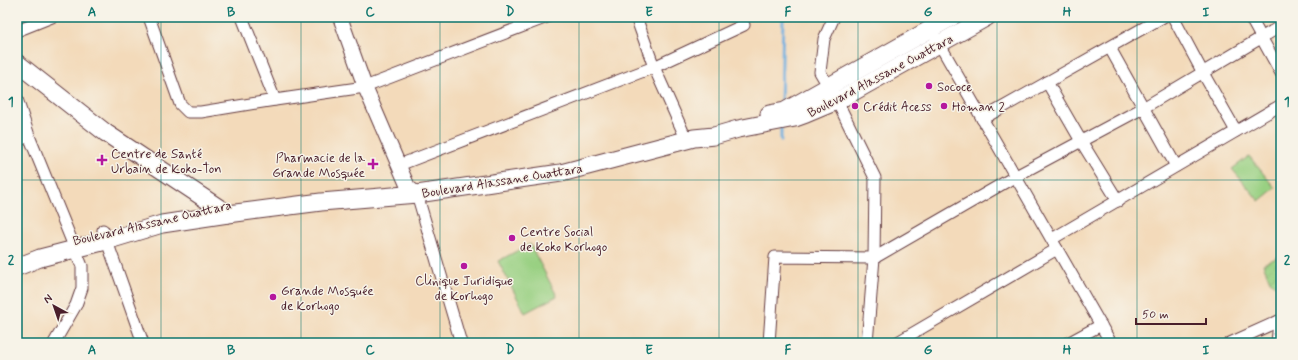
<svg xmlns="http://www.w3.org/2000/svg" width="1298" height="360" font-family="Mynerve,sans-serif">
<style>
.garden{fill:url(#garden-furrows);stroke:#727856}
.pitch{fill:#99d082;stroke:#727856}
.lines{fill:none;stroke-linecap:round;stroke-linejoin:round}
.stream{stroke:#69acde;stroke-width:3}
.minor-casing{stroke:#633b40;stroke-width:13}
.tertiary-casing{stroke:#633b40;stroke-width:16}
.primary-casing{stroke:#633b40;stroke-width:19}
.minor{stroke:#fff;stroke-width:11}
.tertiary{stroke:#fff;stroke-width:14}
.primary{stroke:#fff;stroke-width:17}
.grid{fill:none;stroke:#0f766e;stroke-width:1;stroke-opacity:0.55}
.poi-dot{fill:#b5179e;stroke:#f7f3e8;stroke-width:1.5}
.labels{text-anchor:middle;stroke-width:3;stroke-linejoin:round;paint-order:stroke}
.street-label{font-size:13px;fill:#4a1f2b;stroke:#f7f3e8}
.poi-label{font-size:13px;fill:#4a1f2b;stroke:#f7f3e8;text-anchor:start}
.neatline{fill:none;stroke:#0f766e;stroke-width:1.5}
.grid-label{font-size:13px;text-anchor:middle;font-weight:bold;fill:#0f766e}
</style>
<defs>
<pattern id="garden-furrows" width="10" height="10" patternUnits="userSpaceOnUse"><rect width="10" height="10" fill="#99d082"/><path d="M-1 1l2-2M0 10L10 0M9 11l2-2" fill="none" stroke="#85b270"/></pattern>
</defs>
<rect width="100%" height="100%" fill="#f7f3e8"/>
<filter id="ink" filterUnits="userSpaceOnUse"><feTurbulence type="fractalNoise" baseFrequency=".025" numOctaves="2"/><feDisplacementMap in="SourceGraphic" scale="8" xChannelSelector="R" yChannelSelector="G"/><feConvolveMatrix kernelMatrix="1 2 1 2 8 2 1 2 1" color-interpolation-filters="sRGB"/></filter>
<filter id="wash" filterUnits="userSpaceOnUse"><feTurbulence type="fractalNoise" baseFrequency=".012" numOctaves="4" result="noise"/><feDisplacementMap in="SourceGraphic" scale="16" xChannelSelector="R" yChannelSelector="G"/><feGaussianBlur stdDeviation="0.9" result="paint"/><feColorMatrix in="noise" values="0 0 0 0 0 0 0 0 0 0 0 0 0 0 0 0 0 1.4 0 .05"/><feComposite in="paint" operator="in"/></filter>
<g filter="url(#wash)">
<rect width="100%" height="100%" fill="#f3daba"/>
<path class="garden" d="M1281,256V291L1270,281L1263,264Z"/>
<g class="pitch">
<path d="M1249,156L1275,188L1259,201L1232,169Z"/>
<path d="M530,244L557,296L525,313L498,261Z"/>
</g>
<g class="lines">
<g class="stream">
<path d="M781,106L783,17"/>
<path d="M781,140V125"/>
</g>
</g>
</g>
<g filter="url(#ink)">
<g class="lines">
<g class="minor-casing">
<g id="minor">
<path d="M149,17L180,104L188,112H201L275,100L365,87L547,17"/>
<path d="M242,17L275,100"/>
<path d="M636,17L654,67L684,134L694,138"/>
<path d="M834,17L824,39L820,72L837,101L875,178L874,258L867,343"/>
<path d="M1173,17L1203,73L1236,131"/>
<path d="M1250,17L1281,73"/>
<path d="M17,31L52,17"/>
<path d="M936,38L1111,343"/>
<path d="M1110,48L1176,166"/>
<path d="M1047,82L1081,141L1118,201"/>
<path d="M17,99L29,136L82,266V288L76,305L54,343"/>
<path d="M982,119L1163,17"/>
<path d="M17,141L29,136"/>
<path d="M399,165L654,67L744,25"/>
<path d="M417,194L461,343"/>
<path d="M103,230L143,343"/>
<path d="M1052,239L1281,105"/>
<path d="M769,343L775,257L874,258L1016,176L1143,108L1281,26"/>
<path d="M896,343L1057,249"/>
<path d="M1068,343L1101,325"/>
<path d="M1230,343L1281,320"/>
<path d="M1277,343L1279,321"/>
</g>
</g>
<g class="tertiary-casing">
<path id="tertiary" d="M340,17L365,87L408,187L417,194"/>
</g>
<g class="primary-casing">
<g id="primary">
<path d="M17,63L106,133L228,214"/>
<path d="M769,114L785,111L952,17"/>
<path d="M17,267L40,258L106,241L162,224L228,214L321,202L417,194L561,173L694,138L714,136L738,129L795,118L806,114L837,101L987,17"/>
</g>
</g>
<use href="#minor" class="minor"/>
<use href="#tertiary" class="tertiary"/>
<use href="#primary" class="primary"/>
</g>
</g>
<path class="grid" d="M161,17V343M301,17V343M440,17V343M579,17V343M719,17V343M858,17V343M997,17V343M1137,17V343M17,180H1281"/>
<g class="poi-dot">
<circle cx="929" cy="86" r="4"/>
<circle cx="855" cy="106" r="4"/>
<circle cx="944" cy="106" r="4"/>
<path d="M100 154h4v4h4v4h-4v4h-4v-4h-4v-4h4z"/>
<path d="M371 158h4v4h4v4h-4v4h-4v-4h-4v-4h4z"/>
<circle cx="512" cy="238" r="4"/>
<circle cx="464" cy="266" r="4"/>
<circle cx="273" cy="297" r="4"/>
</g>
<g class="labels">
<g class="street-label">
<text transform="translate(880 75) rotate(-28)" y="5">Boulevard Alassane Ouattara</text>
<text transform="translate(502 180) rotate(-9)" y="5">Boulevard Alassane Ouattara</text>
<text transform="translate(152 222) rotate(-13)" y="5">Boulevard Alassane Ouattara</text>
</g>
<g class="poi-label">
<text x="937" y="91">Sococe</text>
<text x="863" y="111">Crédit Acess</text>
<text x="952" y="111">Homan 2</text>
<text x="111" y="158">Centre de Santé<tspan x="111" dy="15">Urbain de Koko-Ton</tspan></text>
<text x="365" y="162" text-anchor="end">Pharmacie de la<tspan x="365" dy="15">Grande Mosquée</tspan></text>
<text x="520" y="236">Centre Social<tspan x="520" dy="15">de Koko Korhogo</tspan></text>
<text x="464" y="285" text-anchor="middle">Clinique Juridique<tspan x="464" dy="15">de Korhogo</tspan></text>
<text x="281" y="295">Grande Mosquée<tspan x="281" dy="15">de Korhogo</tspan></text>
</g>
</g>
<rect width="1298" height="360" fill="none" stroke="#f7f3e8" stroke-width="44"/>
<g transform="translate(54 306) rotate(320)" stroke="#f7f3e8" stroke-width="3" paint-order="stroke">
<path d="M0-3L7 15L0 10L-7 15Z" fill="#4a1f2b"/>
<text y="-6" font-size="11" font-weight="bold" text-anchor="middle" fill="#4a1f2b">N</text>
</g>
<path d="M1136 318v6h70v-6" fill="none" stroke="#4a1f2b" stroke-width="2"/>
<text x="1142" y="318" font-size="12" fill="#4a1f2b" stroke="#f7f3e8" stroke-width="3" paint-order="stroke">50 m</text>
<rect x="22" y="22" width="1254" height="316" class="neatline"/>
<g class="grid-label">
<text x="92" y="16">A</text>
<text x="231" y="16">B</text>
<text x="370" y="16">C</text>
<text x="510" y="16">D</text>
<text x="649" y="16">E</text>
<text x="788" y="16">F</text>
<text x="928" y="16">G</text>
<text x="1067" y="16">H</text>
<text x="1206" y="16">I</text>
<text x="11" y="106">1</text>
<text x="1287" y="106">1</text>
<text x="11" y="264">2</text>
<text x="1287" y="264">2</text>
<text x="92" y="354">A</text>
<text x="231" y="354">B</text>
<text x="370" y="354">C</text>
<text x="510" y="354">D</text>
<text x="649" y="354">E</text>
<text x="788" y="354">F</text>
<text x="928" y="354">G</text>
<text x="1067" y="354">H</text>
<text x="1206" y="354">I</text>
</g>
</svg>
